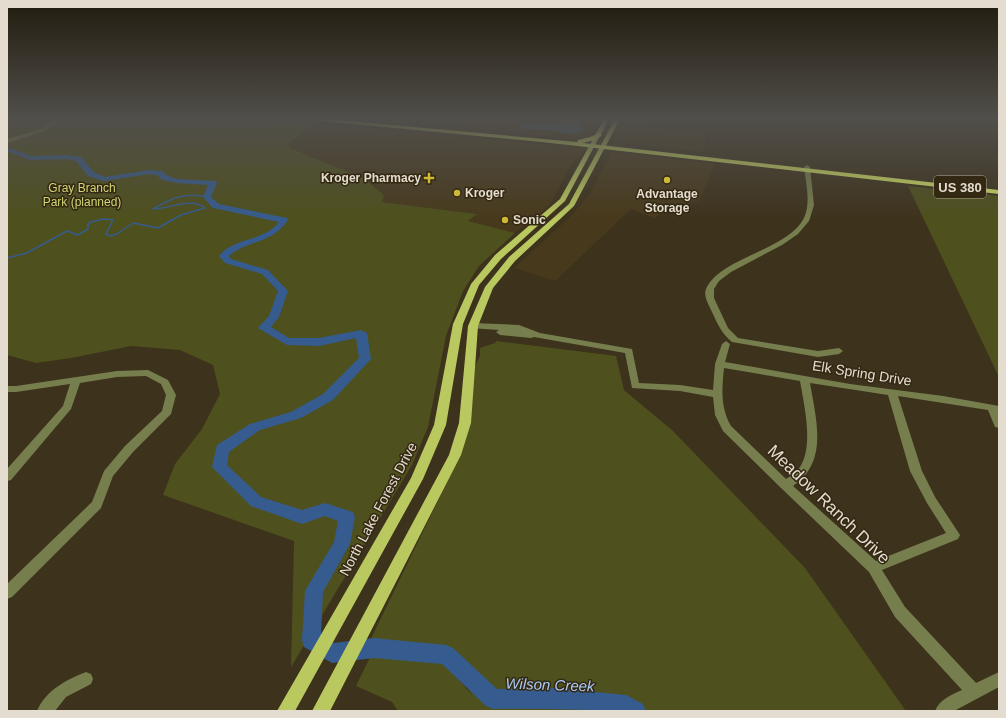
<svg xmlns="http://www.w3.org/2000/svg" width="1006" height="718" font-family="Arial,sans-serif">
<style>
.built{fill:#47391b}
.green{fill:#4e501d;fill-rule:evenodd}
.water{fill:#365c8f}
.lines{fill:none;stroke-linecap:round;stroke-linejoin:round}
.stream{stroke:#365c8f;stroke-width:1.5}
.river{fill:#365c8f;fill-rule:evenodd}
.minor{fill:#777e4e;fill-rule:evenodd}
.major{fill:#bac860;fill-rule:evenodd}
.highway{fill:#d4e565;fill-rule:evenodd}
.poi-dot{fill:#ceb838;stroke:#332812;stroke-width:1.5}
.labels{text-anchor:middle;stroke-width:3;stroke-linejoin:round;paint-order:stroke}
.far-poi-label{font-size:12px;font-weight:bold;fill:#e3dccf;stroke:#332812;text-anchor:start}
.far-park-label{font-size:12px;fill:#d0d673;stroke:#332812}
.shield{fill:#332812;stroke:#aea696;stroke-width:1}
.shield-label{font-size:13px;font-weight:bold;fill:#e3dccf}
.street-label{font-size:14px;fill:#e3dccf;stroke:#332812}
.water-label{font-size:15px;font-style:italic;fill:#a8caf7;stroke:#332812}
.near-street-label{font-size:17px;fill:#e3dccf;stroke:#332812}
</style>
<rect width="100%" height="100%" fill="#3d321c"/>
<g class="built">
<path d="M362,119H598L586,138Z"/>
<path d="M315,124L539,144L587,148L571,165L550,205L515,233L468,221L476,214L382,202L363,178L290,148L289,143Z"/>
<path d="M622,125L707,134L704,152L619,142L614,139Z"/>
<path d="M611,152L715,164L699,201L672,207L654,218L631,209L555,281L514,268L571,216L590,194Z"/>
</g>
<g class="green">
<path d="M7,119H260L315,124L289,143L290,148L363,178L384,195L382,202L477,214L468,221L515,233L479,266L463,291L446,336L428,427L412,465L291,667L294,541L163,495L175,464L202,429L220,394L213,365L180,350L131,346L71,358L36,363L7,355Z"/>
<path d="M908,186L999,196V377Z"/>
<path d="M496,341L616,356L624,390L673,431L805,568L906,711H398L392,702L356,686L372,653H364L448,480L473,370L480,356V348L495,343ZM434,650L456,669L472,695Z"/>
</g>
<path class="water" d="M566,119H584L580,126L584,131L571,134L551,130L523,129L519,126C527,119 553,125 566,119Z"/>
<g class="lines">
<path class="stream" d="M7,258L27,253L67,231L78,235L88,229V223L103,219L113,220L106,234L110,236L117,234L133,223L158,228L181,215L205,208C192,197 168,209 153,209C171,198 186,192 207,197"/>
<path class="river" d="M7,147L31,156L66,155L81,157L94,172L105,177L149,170L162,171L168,176L177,179L216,181L217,183L211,197L219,204L287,218L288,220C271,245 249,239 229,256L231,259L268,270L288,291L279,317L271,327L289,338H319L361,330L367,333L371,359L333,400L301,418L260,430L229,452L227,465L261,497L302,510L325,503L353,512L355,517L350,544L323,592L321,635L334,643L374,638L446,645L453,648L497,689L556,688L626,695L643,704L646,711C595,711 544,708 493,709L486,706L442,664L374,658L332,663L304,647L302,640L305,591L334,542L338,521L325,516L302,524L251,506L212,467L217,445L250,424L291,412L323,394L359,358L356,338L319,346L287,345L258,328L269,316L278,291L262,274L225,263L219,256C234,237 264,242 279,222L213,208L203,197L208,185L177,183L162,180L157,175L149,174L104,181L88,176L76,161L66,159L30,160L7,151Z"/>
<g class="minor">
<path d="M56,119H61L45,131L7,143V139L41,129Z"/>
<path d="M807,165L810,167L814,205L809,221L798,234L782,245L731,272L719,281L714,289V298L728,328L738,338L818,351L839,348L843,351L839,354L818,357L732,342C722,334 717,323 712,312C709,305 703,296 706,289C719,258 788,250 804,218C811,203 806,183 804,167Z"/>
<path d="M473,323L519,325L540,333L632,349L639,383L680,385L713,390L715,364L722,344L726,341L730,344L725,362L850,384L943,396L999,406V428L995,427L988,410L898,396L922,471L935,497L960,535L958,539L882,570L905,607L976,683L999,672V687L954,711H935C940,699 951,695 962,690L895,617L869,572L781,488L723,431L715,415L713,397L680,391L632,388L625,353L534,337L531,338L500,335L496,332L499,330L470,328L469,326ZM724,368L800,381C804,405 814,445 800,467C797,472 791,476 786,479L731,426C720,407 722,388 724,368ZM810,383L888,395L910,471L927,503L946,533L876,561L793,486C829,462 816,419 810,383Z"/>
<path d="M148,370L168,380L176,395L171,414L133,452L113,476L101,508L12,597L7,599V584L92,502L104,471L125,446L162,411L166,395L161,384L146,376L117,377L80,383L71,409L11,480L7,481V469L63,406L70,384L16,392H7V386H16L117,371Z"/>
<path d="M86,672L91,674L93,679L91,684L66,697L55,711H37C46,690 66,680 86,672Z"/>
</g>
<g class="major">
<path d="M604,119H609L565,201L501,259L479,285L463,324L446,425L423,479L295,711H277L411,478L434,425L453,324L471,284L495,255L560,199Z"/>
<path d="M615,119H620L574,206L515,261L493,288L478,326L471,423L461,455L330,711H312L449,455L459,423L468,326L485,287L509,257L569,204Z"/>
</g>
<path class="highway" d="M301,119H327L577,142L578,140L590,137L599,133L602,135C597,140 590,141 583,143L999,190V194L542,142Z"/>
</g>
<linearGradient id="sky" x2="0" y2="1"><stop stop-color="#221c0f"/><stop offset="0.54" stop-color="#514f4b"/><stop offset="1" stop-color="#514f4b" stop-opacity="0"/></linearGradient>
<rect width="1006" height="220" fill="url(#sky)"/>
<g class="poi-dot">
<path d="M427 172h4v4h4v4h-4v4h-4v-4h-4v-4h4z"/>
<circle cx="667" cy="180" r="4"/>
<circle cx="457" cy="193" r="4"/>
<circle cx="505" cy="220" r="4"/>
</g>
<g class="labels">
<g class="far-poi-label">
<text x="421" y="182" text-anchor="end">Kroger Pharmacy</text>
<text x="465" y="197">Kroger</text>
<text x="667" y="198" text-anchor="middle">Advantage<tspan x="667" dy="14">Storage</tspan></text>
<text x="513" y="224">Sonic</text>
</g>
<g class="far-park-label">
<text x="82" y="192">Gray Branch<tspan x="82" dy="14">Park (planned)</tspan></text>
</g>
<rect class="shield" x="934" y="176" width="52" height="22" rx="3"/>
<g class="shield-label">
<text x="960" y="192">US 380</text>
</g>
<g class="street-label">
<text transform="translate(862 373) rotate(9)" y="5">Elk Spring Drive</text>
<text transform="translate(378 509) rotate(-62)" y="5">North Lake Forest Drive</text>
</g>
<g class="water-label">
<text transform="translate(550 685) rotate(2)" y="5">Wilson Creek</text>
</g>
<g class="near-street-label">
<text transform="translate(829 504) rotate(44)" y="6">Meadow Ranch Drive</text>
</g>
</g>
<rect width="1006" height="718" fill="none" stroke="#e3dccf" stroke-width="16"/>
</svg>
